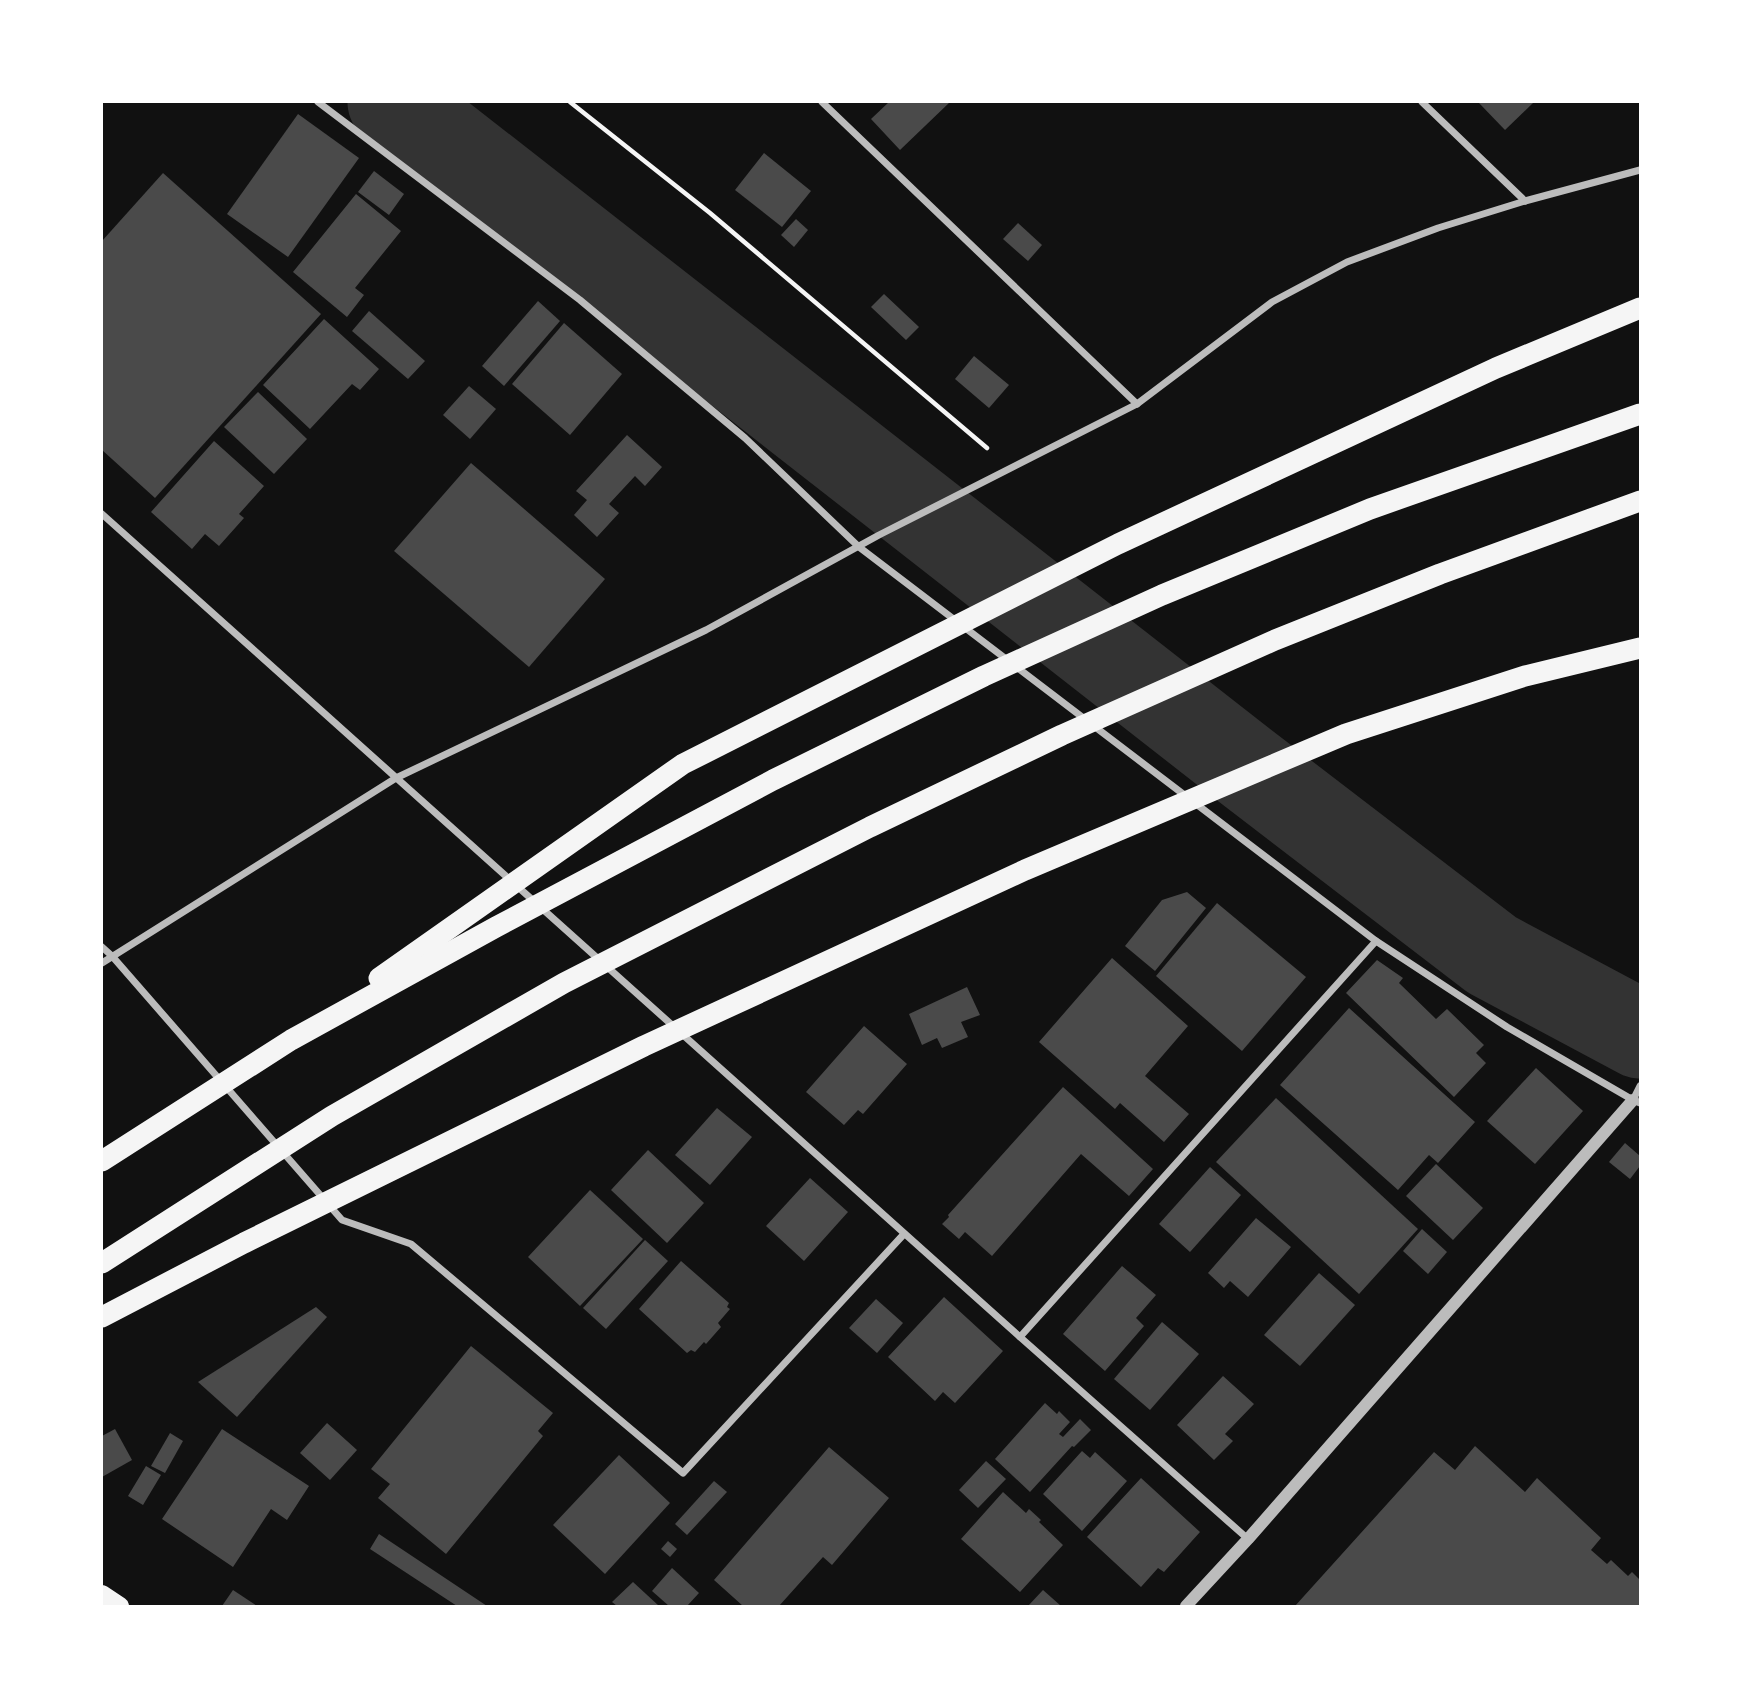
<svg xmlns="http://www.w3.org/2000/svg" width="1742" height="1708" font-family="Quicksand,sans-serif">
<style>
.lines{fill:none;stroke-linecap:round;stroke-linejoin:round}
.river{stroke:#333;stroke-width:89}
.building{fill:#4a4a4a}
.path{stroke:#f5f5f5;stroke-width:4.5}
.minor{stroke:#bcbcbc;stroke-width:7}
.tertiary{stroke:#bcbcbc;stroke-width:12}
.primary{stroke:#f5f5f5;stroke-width:18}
.motorway{stroke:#f5f5f5;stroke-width:21}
</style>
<rect width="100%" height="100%" fill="#111"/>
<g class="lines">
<path class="river" d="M392,102L442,138L1244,765L1492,955L1640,1034"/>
</g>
<g class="building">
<path d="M889,102H950L900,150L871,119Z"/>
<path d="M1478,102H1534L1505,130Z"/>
<path d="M298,114L359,158L288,257L227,214Z"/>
<path d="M764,153L811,191L782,227L735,190Z"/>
<path d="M374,171L404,194L389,215L358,192Z"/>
<path d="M163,173L321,314L155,498L102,450V241Z"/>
<path d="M356,194L401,231L355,288L364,295L347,317L293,272Z"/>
<path d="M796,219L808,230L794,247L781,235Z"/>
<path d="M1018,223L1042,245L1028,261L1003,239Z"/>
<path d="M884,294L919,327L906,340L871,307Z"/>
<path d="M538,301L560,321L504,386L482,366Z"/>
<path d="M369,311L425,361L408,379L352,331Z"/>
<path d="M324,319L379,369L360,390L352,384L310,429L263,385Z"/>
<path d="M564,323L622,374L570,435L512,384Z"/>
<path d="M974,356L1009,385L989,408L955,379Z"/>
<path d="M469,386L496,409L470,439L443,415Z"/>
<path d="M258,392L307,439L274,474L224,427Z"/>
<path d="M627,435L662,467L645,486L635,476L609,504L619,513L597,537L574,515L587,500L576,491Z"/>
<path d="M214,441L264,486L239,514L244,518L219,546L205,534L192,549L151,512Z"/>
<path d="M471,463L605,579L529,667L394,551Z"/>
<path d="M1187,892L1206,908L1155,971L1125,946L1162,900Z"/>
<path d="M1217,903L1306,977L1242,1051L1156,976Z"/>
<path d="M1112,958L1188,1026L1145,1076L1189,1114L1164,1142L1120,1103L1115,1109L1039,1042Z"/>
<path d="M1377,960L1403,978L1399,983L1436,1019L1447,1009L1484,1045L1476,1053L1486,1063L1454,1097L1346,993Z"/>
<path d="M967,987L980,1015L961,1022L968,1037L942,1048L937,1038L922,1045L909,1014Z"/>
<path d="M1349,1008L1475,1122L1438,1163L1429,1155L1398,1190L1280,1085Z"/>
<path d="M864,1026L907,1064L863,1114L858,1110L844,1125L806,1092Z"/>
<path d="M1536,1068L1583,1111L1535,1164L1487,1121Z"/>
<path d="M1063,1087L1153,1169L1129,1196L1081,1154L992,1256L965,1232L959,1239L942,1224L949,1217L948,1215Z"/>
<path d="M1276,1098L1418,1229L1359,1294L1216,1162Z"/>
<path d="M717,1108L752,1137L710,1185L675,1155Z"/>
<path d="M1625,1143L1640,1156V1166L1630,1179L1609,1162Z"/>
<path d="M648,1150L704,1203L667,1243L611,1190Z"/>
<path d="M1436,1164L1483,1208L1453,1240L1406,1196Z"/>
<path d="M1210,1167L1241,1195L1190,1252L1159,1224Z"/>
<path d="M810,1178L848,1212L804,1261L766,1226Z"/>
<path d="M590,1190L643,1239L580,1306L528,1257Z"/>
<path d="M1256,1218L1291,1247L1248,1297L1230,1281L1224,1288L1208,1273Z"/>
<path d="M1422,1229L1447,1252L1428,1274L1403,1251Z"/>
<path d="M645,1240L668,1261L606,1329L583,1308Z"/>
<path d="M681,1261L729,1303L727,1307L730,1309L718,1323L721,1327L706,1344L704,1342L695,1352L691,1350L687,1353L639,1309Z"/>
<path d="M1122,1266L1156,1295L1136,1318L1144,1326L1105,1371L1063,1334Z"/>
<path d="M1319,1273L1355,1305L1300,1366L1264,1335Z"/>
<path d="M944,1297L1003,1351L955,1403L943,1392L935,1401L888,1357Z"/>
<path d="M876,1299L903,1323L877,1353L849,1328Z"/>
<path d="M316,1307L327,1317L237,1417L198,1382Z"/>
<path d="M1162,1322L1199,1354L1150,1410L1114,1379Z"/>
<path d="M471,1346L553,1413L538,1431L543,1436L446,1554L378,1498L390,1484L371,1469Z"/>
<path d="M1223,1376L1254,1404L1225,1434L1233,1441L1214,1460L1177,1425Z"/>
<path d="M1045,1403L1057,1414L1059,1411L1070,1422L1059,1434L1063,1437L1080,1419L1091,1430L1074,1447L1072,1446L1030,1492L995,1459Z"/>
<path d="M327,1423L357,1450L330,1480L300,1453Z"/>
<path d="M115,1429L132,1460L102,1477V1436Z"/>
<path d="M222,1429L309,1486L287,1520L271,1509L233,1567L162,1519Z"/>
<path d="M170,1433L183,1441L165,1473L151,1466Z"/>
<path d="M1475,1446L1525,1492L1537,1478L1601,1538L1591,1550L1607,1564L1611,1560L1628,1576L1632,1572L1640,1580V1606H1295L1434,1452L1455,1470Z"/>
<path d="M829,1447L889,1498L832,1565L823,1557L779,1606H743L714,1580Z"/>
<path d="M1082,1451L1090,1458L1095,1452L1127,1481L1082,1531L1043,1494Z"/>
<path d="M619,1455L670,1503L605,1574L553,1525Z"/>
<path d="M986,1461L1006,1479L978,1508L959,1490Z"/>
<path d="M146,1466L161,1475L143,1505L128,1496Z"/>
<path d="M1141,1478L1200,1532L1164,1572L1158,1568L1141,1587L1087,1537Z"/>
<path d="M714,1481L727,1492L687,1535L675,1524Z"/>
<path d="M1003,1492L1026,1513L1029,1509L1041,1520L1039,1522L1063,1545L1020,1592L961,1539Z"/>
<path d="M379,1534L487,1606H457L370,1549Z"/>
<path d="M668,1541L677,1549L670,1557L661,1549Z"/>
<path d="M672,1568L699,1593L687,1606H669L652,1591Z"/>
<path d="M633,1582L659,1606H617L612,1602Z"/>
<path d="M233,1590L257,1606H222Z"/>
<path d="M1043,1590L1061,1606H1028Z"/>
</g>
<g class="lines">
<path class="path" d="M570,102L710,213L987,448"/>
<g class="minor">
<path d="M318,102L580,300L745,438L859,547L1376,941L1507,1027L1633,1100L1640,1103"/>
<path d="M822,102L1137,404"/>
<path d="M1422,102L1525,201"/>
<path d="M102,514L1020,1337L1248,1539"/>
<path d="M102,947L112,956L342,1220L411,1244L683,1473L904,1234"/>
<path d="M102,963L396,778L706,630L879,535L1137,404L1272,302L1347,262L1438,228L1525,201L1640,170"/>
<path d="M1633,1100L1640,1086"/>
<path d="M1020,1337L1376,941"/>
</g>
<path class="tertiary" d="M1186,1606L1248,1539L1633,1100"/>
<path class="primary" d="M102,1594L120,1606"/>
<g class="motorway">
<path d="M379,978L683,764L1118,544L1496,368L1640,308"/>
<path d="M102,1161L291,1040L496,927L773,780L984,676L1162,595L1370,509L1640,414"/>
<path d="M102,1263L332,1116L564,983L870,827L1062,735L1275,640L1440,574L1640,501"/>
<path d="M102,1317L244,1243L644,1046L1025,870L1346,734L1525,676L1640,648"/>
</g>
</g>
<rect width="1742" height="1708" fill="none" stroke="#ffffff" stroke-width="206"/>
</svg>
